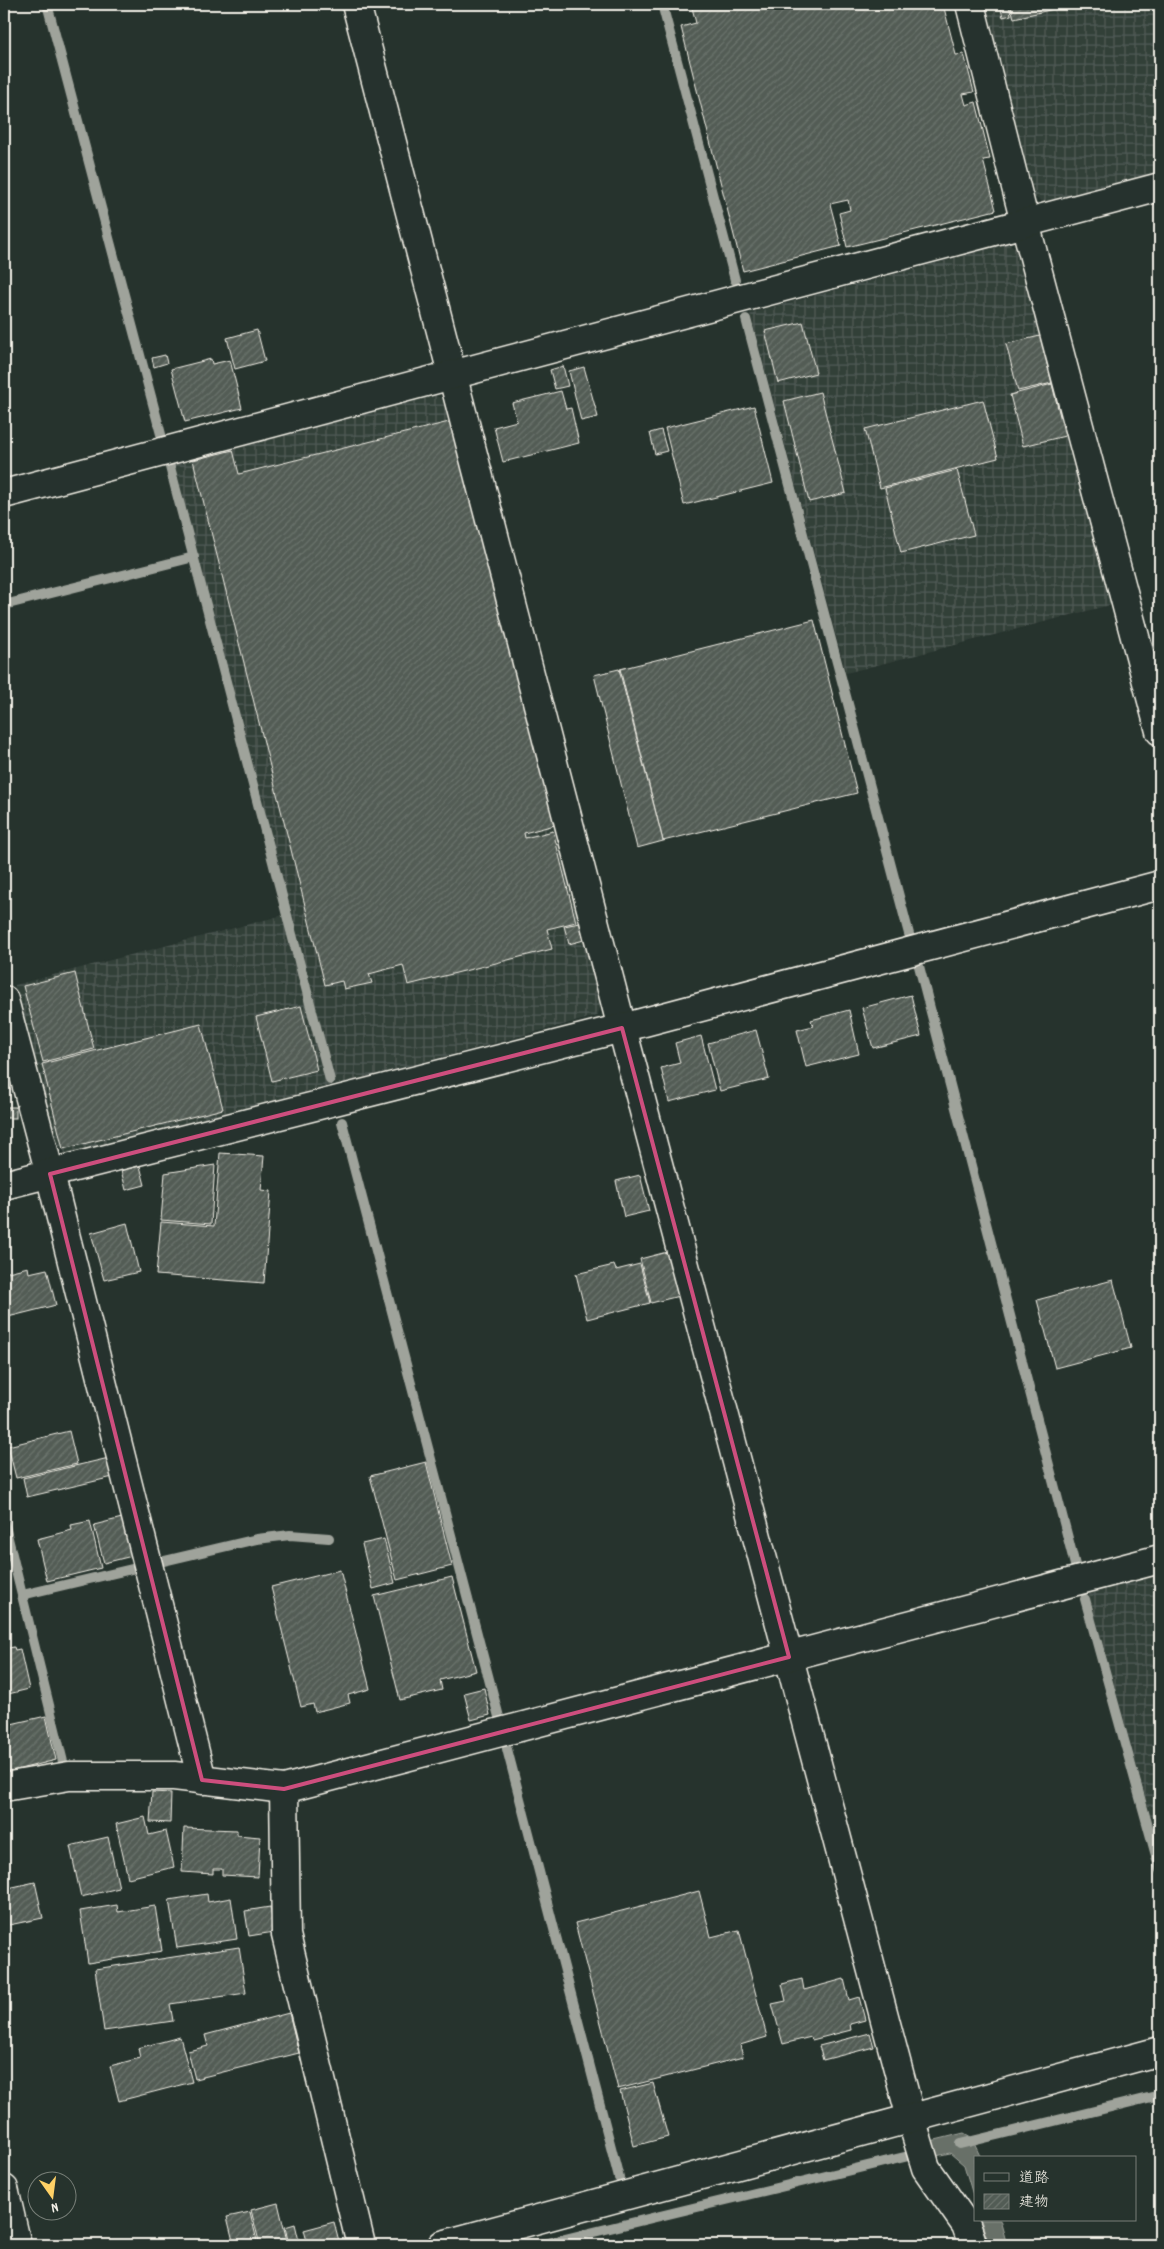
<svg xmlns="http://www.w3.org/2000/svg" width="1164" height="2249" font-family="Dekko,'Klee One',sans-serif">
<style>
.industrial{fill:url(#industrial-grid)}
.water{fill:#676f68;stroke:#9fa39b}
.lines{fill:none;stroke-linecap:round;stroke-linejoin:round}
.stream{stroke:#9fa39b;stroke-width:10}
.building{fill:url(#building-hatch);stroke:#f4f1e8}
.street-casing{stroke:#f4f1e8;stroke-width:31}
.secondary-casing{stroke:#f4f1e8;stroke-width:31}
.street{stroke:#26332d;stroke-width:28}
.secondary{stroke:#26332d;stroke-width:28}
.marked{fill:none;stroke:#ce4e7e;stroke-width:4;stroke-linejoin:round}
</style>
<defs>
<pattern id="industrial-grid" width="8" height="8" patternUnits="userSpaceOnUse" patternTransform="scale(1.25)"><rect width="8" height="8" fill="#333f39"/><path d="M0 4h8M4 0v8" fill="none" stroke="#515b56"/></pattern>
<pattern id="building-hatch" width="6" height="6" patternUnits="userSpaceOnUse" patternTransform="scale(1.25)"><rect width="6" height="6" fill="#525c55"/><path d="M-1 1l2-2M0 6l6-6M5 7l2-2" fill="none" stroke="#6c746d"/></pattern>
</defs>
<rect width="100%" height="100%" fill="#26332d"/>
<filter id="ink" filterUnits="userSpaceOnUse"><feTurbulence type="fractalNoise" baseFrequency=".02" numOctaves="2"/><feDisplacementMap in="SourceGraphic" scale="10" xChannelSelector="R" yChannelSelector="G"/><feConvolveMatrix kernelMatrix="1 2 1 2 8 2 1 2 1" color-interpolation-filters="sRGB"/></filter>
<g filter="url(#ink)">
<g class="industrial">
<path d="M981,4H1160V172L1045,203L1030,195Z"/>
<path d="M1007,244L1022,250L1114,604L846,673L750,313Z"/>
<path d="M433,394L448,402L603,1002L597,1016L336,1085L172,462Z"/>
<path d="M284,915L329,1086L69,1156L57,1145L15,985Z"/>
<path d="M1160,1572V1850L1088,1591Z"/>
</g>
<g class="water">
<path d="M964,2133L971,2137L981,2158H975V2202L964,2165L950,2153L931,2157L927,2142Z"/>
<path d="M981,2220H1000L1007,2245H989Z"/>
</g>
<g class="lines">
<g class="stream">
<path d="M47,4L162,438"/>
<path d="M662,4L735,280"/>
<path d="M746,319L909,934"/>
<path d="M170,467L330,1080"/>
<path d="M4,605L194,557"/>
<path d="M919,966L1075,1565"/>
<path d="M342,1122L499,1717"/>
<path d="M4,1522L64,1766"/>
<path d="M164,1561L257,1539L290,1535L329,1538"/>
<path d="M22,1595L136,1568"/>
<path d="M1085,1599L1160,1870"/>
<path d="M507,1749L619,2178"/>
<path d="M960,2144L1160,2095"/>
<path d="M540,2245L921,2153"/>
</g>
</g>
<g class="building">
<path d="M691,4H943L956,55L964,54L974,92L963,94L966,105L976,102L990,159L983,160L996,210L847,247L839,213L850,210L848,200L830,204L841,246L743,271L681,27L696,23Z"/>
<path d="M1009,4L1011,15L1003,17L1000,5Z"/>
<path d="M1010,4H1062L1063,7L1014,18Z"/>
<path d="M803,322L816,373L778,383L765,331Z"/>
<path d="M257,330L265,361L235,369L227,338Z"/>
<path d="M1040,336L1052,383L1018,391L1006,344Z"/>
<path d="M165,355L167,363L154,367L152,358Z"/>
<path d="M211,359L212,364L230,360L242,408L185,422L171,369Z"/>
<path d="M563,366L568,386L555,389L550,370Z"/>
<path d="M584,367L598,417L581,421L569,371Z"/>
<path d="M1052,384L1065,436L1023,446L1010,395Z"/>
<path d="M561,391L566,409L571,408L579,443L503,462L494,427L517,421L512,403Z"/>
<path d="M820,392L846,493L809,502L784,401Z"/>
<path d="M983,400L998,458L880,488L865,429Z"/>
<path d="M754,406L773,483L684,505L665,428Z"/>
<path d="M453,421L555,825L524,833L525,838L553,831L576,922L547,929L552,949L408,985L403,965L369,974L372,983L344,989L342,981L325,985L193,460L233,450L239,474Z"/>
<path d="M661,430L667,451L655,454L650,433Z"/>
<path d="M957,470L974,535L901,553L885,488Z"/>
<path d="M814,620L857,793L663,841L620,669Z"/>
<path d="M619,669L663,841L637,848L594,675Z"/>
<path d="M580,923L584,940L569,944L564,926Z"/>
<path d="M75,973L94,1049L43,1062L23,986Z"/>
<path d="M911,995L921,1036L873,1048L862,1008Z"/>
<path d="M301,1006L317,1070L272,1081L256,1017Z"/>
<path d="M849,1010L859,1054L806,1067L797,1030L813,1026L811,1020Z"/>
<path d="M201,1024L223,1109L63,1149L42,1064Z"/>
<path d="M756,1030L769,1079L720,1091L708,1043Z"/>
<path d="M701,1036L715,1090L669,1102L661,1068L680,1063L675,1043Z"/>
<rect x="4" y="1107" width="12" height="11"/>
<path d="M220,1153L264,1156L261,1190L271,1191L264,1283L156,1275L161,1222L214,1226Z"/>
<path d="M215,1165L211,1224L161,1220L165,1173Z"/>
<path d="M140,1166L145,1185L126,1190L121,1170Z"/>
<path d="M640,1175L649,1211L624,1217L616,1181Z"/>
<path d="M127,1223L139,1272L104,1280L91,1233Z"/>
<path d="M667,1252L679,1296L651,1303L640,1259Z"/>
<path d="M640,1264L650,1303L587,1319L576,1274L614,1265L616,1270Z"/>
<path d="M28,1267L29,1273L47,1269L56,1305L4,1318V1273Z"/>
<path d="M1113,1280L1131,1348L1055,1368L1037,1300Z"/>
<path d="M69,1431L77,1464L16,1478L8,1446Z"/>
<path d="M109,1458L113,1477L27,1497L23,1478Z"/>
<path d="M426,1462L452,1566L397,1580L370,1476Z"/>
<path d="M122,1518L132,1556L104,1563L94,1525Z"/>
<path d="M90,1521L101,1568L47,1581L37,1539L72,1530L71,1525Z"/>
<path d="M384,1539L395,1583L373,1589L362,1544Z"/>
<path d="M340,1570L370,1689L348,1695L350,1703L315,1712L313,1704L301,1707L271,1587Z"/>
<path d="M452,1577L476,1671L440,1680L442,1690L400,1700L374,1596Z"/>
<path d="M4,1647V1649L14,1647L15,1650L20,1649L29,1689L4,1695Z"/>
<path d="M484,1688L490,1715L471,1720L464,1693Z"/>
<path d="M46,1716L56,1760L4,1773V1730L12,1728L11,1724Z"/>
<path d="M152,1792L171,1793L170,1823L150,1822Z"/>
<path d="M145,1817L149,1835L166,1831L174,1867L128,1878L116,1824Z"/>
<path d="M184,1828L237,1830V1835L260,1837L258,1877L222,1875V1869H213V1874L182,1872Z"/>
<path d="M108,1837L119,1888L81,1897L70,1846Z"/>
<path d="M35,1882L43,1918L4,1926V1889Z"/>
<path d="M699,1891L711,1937L739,1930L767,2037L740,2045L743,2057L618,2089L575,1923Z"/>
<path d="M207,1894L208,1902L231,1898L237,1939L177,1948L169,1900Z"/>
<path d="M117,1905L118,1912L155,1906L162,1951L88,1963L80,1911Z"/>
<path d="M270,1907L274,1932L249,1936L245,1911Z"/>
<path d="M239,1947L246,1993L170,2004L173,2021L104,2031L95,1969Z"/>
<path d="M802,1979L804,1990L844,1979L849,2000L859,1997L865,2020L850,2024L851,2030L812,2040L811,2037L783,2044L772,2004L786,2001L782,1984Z"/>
<path d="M289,2013L299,2053L195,2079L188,2051L208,2046L205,2035Z"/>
<path d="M870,2033L874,2047L823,2060L819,2046Z"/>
<path d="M180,2037L192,2082L119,2101L110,2066L140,2058L138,2048Z"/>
<path d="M653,2083L668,2137L634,2146L620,2091Z"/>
<path d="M278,2203L288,2245H260L251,2210Z"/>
<path d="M250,2212L258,2245H234L227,2217Z"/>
<path d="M334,2222L340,2245H308L304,2230Z"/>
<path d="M295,2224L300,2245H289L285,2227Z"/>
</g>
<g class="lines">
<g class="street-casing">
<g id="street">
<path d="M356,4L622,1028L911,2118L926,2168L966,2225L973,2245"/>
<path d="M970,4L1025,223L1160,731"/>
<path d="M4,494L1160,187"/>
<path d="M4,1000L50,1174L202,1780"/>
<path d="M4,1185L622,1028L1160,885"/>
<path d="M4,1787L69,1776H174L284,1789L1160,1559"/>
<path d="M284,1789L286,1935L361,2245"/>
<path d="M442,2245L1160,2051"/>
</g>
</g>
<g class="secondary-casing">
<path id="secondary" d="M4,2189L17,2245"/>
</g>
<use href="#street" class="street"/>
<use href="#secondary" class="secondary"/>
</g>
</g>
<path class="marked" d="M622,1028L789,1657L284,1789L202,1780L50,1174Z"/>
<rect width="1164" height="2249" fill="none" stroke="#26332d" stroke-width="20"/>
<rect x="10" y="10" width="1144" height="2229" fill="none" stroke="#f4f1e8" stroke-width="2" filter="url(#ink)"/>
<rect x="974" y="2156" width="162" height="65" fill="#26332d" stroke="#787f78"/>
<rect x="984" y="2173" width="25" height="8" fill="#26332d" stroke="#787f78"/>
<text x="1019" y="2182" font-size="15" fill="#f4f1e8">道路</text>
<rect x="984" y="2194" width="25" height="15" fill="url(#building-hatch)" stroke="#787f78"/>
<text x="1019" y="2206" font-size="15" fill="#f4f1e8">建物</text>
<g transform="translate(52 2196) rotate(166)"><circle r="24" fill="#26332d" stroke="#787f78"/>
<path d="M0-4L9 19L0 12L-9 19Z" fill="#ffd166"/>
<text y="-8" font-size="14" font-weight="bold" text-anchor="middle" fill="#f4f1e8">N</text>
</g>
</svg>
